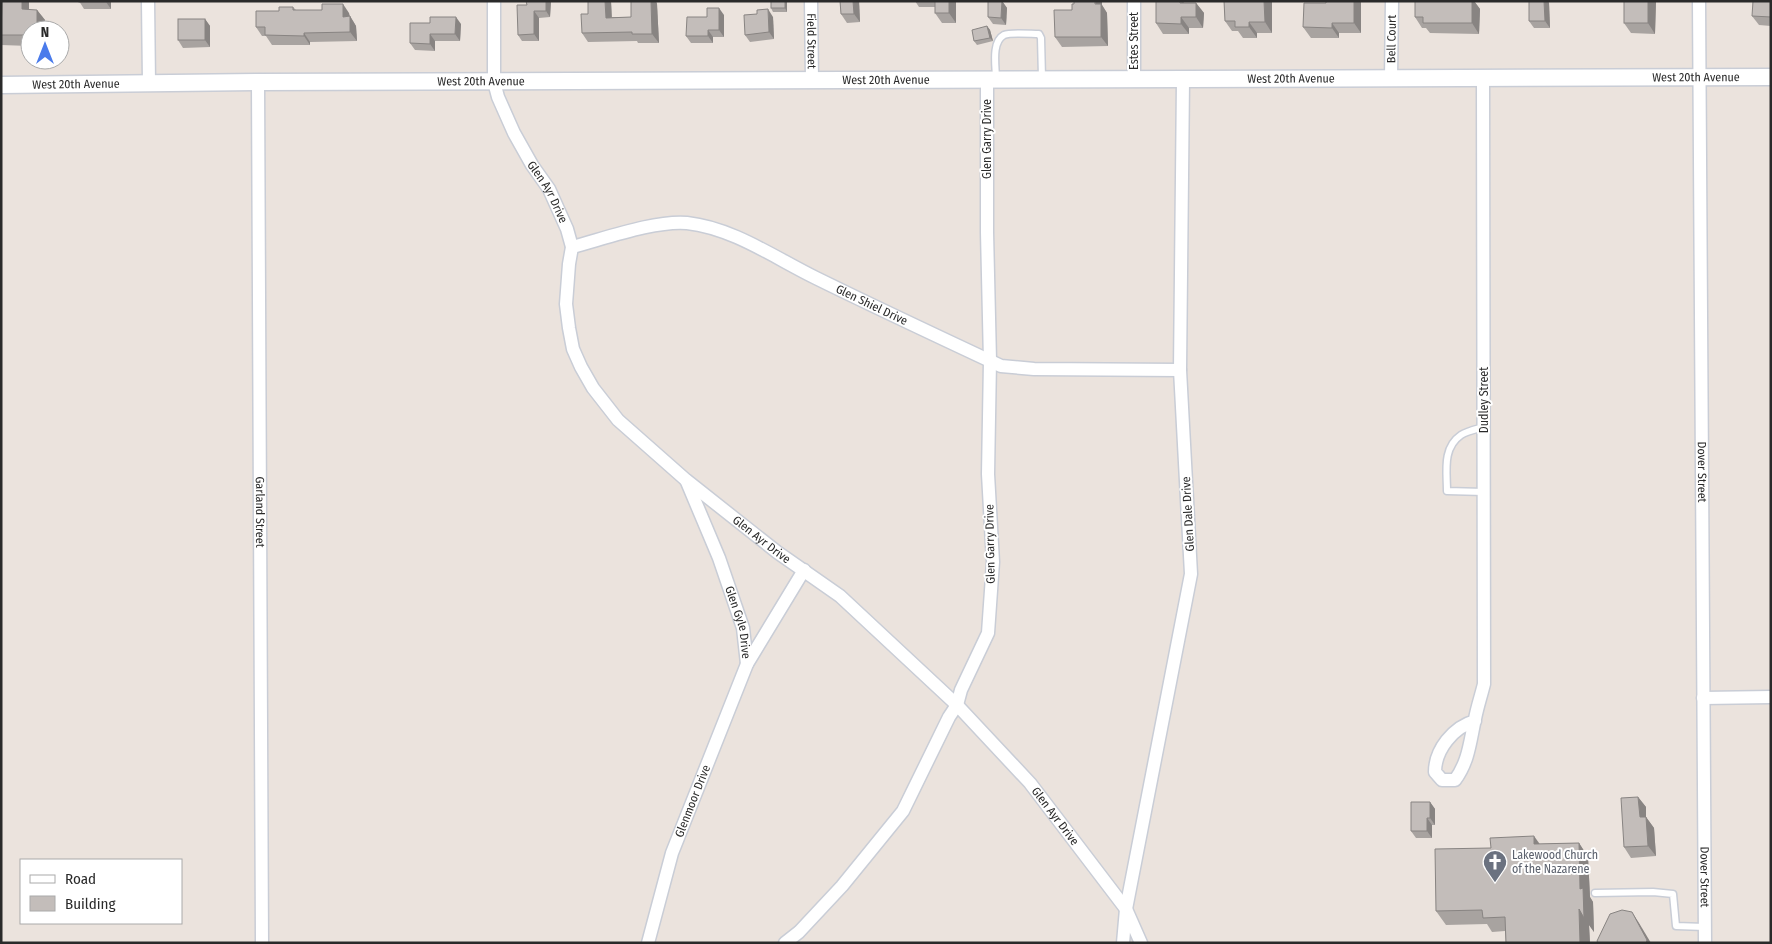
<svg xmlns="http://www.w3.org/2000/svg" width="1772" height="944" font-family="'Fira Sans Condensed',sans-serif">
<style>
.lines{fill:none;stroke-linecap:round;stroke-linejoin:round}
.service-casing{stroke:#c9cdd6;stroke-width:9}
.minor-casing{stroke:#c9cdd6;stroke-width:15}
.tertiary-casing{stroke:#c9cdd6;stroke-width:19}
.service{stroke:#fff;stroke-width:6}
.minor{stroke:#fff;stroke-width:12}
.tertiary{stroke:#fff;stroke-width:16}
.wall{fill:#a8a3a0}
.shaded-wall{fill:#888482}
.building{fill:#c3bdba;stroke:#888482}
.labels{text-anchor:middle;stroke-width:4;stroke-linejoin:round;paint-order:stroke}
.street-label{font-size:12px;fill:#2a2a2a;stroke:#fff}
.worship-label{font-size:12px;fill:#5b616d;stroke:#fff;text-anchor:start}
</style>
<rect width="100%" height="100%" fill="#ebe3dd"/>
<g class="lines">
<g class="service-casing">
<g id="service">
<path d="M996,79C996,67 991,42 1004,35C1011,32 1031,34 1039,34L1041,38L1042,78"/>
<path d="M1484,427C1477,429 1467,431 1461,435C1442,448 1447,472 1447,491L1484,492"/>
<path d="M1595,893L1653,892L1673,894L1676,926L1705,927"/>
</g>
</g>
<g class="minor-casing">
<g id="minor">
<path d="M148,1L149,83"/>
<path id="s1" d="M494,1V82L498,97L514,133L532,165L549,189L567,229L572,247L569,264L566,304L569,328L573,349L581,367L593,388L618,420L686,480L777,552L840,596L957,705L1030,783L1126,909L1141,943"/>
<path id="s2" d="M811,1L812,80"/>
<path d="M1134,1V80"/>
<path id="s3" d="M1699,1L1705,943"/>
<path id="s4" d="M1391,78L1392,1"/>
<path id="s5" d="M258,82L262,943"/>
<path id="s6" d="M572,247C603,239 656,220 687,223C733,228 775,258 816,278C877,308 939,337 1001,366L1034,369L1180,370"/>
<path id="s7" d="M687,482L719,558L743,628L747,664"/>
<path d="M1703,698L1771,697"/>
<path d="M1475,721C1453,727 1435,750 1435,772L1442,780H1455C1469,761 1470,741 1475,719C1477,708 1481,696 1484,684L1483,78"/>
<path id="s8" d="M648,943L672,853L747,664L804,570"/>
<path d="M785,943L799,932L842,886L903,811L949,717L957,705L961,690L988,633L993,562L988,474L990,361L987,232V80"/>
<path d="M1123,943L1126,909L1191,574L1180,370L1183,80"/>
</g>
</g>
<g class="tertiary-casing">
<g id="tertiary">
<path id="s9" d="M1,85L258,82L1771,77"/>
</g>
</g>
<use href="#service" class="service"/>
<use href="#minor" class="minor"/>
<use href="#tertiary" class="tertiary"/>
</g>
<g class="wall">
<path d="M79,1H111V9H84Z"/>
<rect x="354" y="1" width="24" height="1"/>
<path d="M551,1L550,17L539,18V41H522L518,35L527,5Z"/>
<path d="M588,1H611L612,17H631V1H656L657,4L659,43H638L637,41L588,42L582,33L588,14Z"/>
<path d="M787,1V12H773L771,8Z"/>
<path d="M840,1H859L860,22L847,23L841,14Z"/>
<path d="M915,1H956V23H942L935,13V7H919Z"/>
<path d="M1002,1L1007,8L1006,25L993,24L988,17Z"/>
<path d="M1183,1L1184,3H1196L1204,13L1203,28H1189V34H1163L1156,23Z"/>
<path d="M1224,1H1272V33H1257V38H1243L1238,31H1232L1225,21Z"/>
<path d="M1361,1V33H1339V38H1311L1303,27L1326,3Z"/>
<path d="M1415,1H1474L1480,9L1479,34L1430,33L1426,28H1422L1415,17Z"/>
<path d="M1529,1H1548L1549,3L1550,28H1534L1529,21Z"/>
<path d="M1624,1H1656L1655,34L1631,33L1624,23Z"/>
<path d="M1771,1V26L1759,25L1752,16Z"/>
<path d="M1102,5L1107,13L1108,46L1062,47L1055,37L1072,10Z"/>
<path d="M293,7L296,10L349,13L350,16L356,26L357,41L310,42V45H272L266,36H262L256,27L279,11Z"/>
<path d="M1,10H37L45,20L30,30V46L1,45Z"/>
<path d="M724,15V37H713V43H691L686,36L707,17Z"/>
<path d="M773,17L774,39L750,42L745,35Z"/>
<path d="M205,19L210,26V47L183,48L178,40Z"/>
<path d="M410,23L461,24L460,41H435V51L415,50L410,43Z"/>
<path d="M987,26L990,30L993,41L977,45L974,41Z"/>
<path d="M1638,797L1646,807V817L1654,828L1656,856L1631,858L1624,847Z"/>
<path d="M1430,802L1435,809V825H1432V838H1416L1411,831Z"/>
<path d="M1579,843L1588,857L1590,897L1593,902L1594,932L1589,925L1590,943H1506L1505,931L1492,932L1487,924L1446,925L1436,911L1491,848L1539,844Z"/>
</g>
<g class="shaded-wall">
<path d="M22,1H29V20L22,9Z"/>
<path d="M106,1H111V9L106,2Z"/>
<path d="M546,1H551L550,17L546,11Z"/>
<path d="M605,1H611L612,27L606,18Z"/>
<path d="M651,1H656L657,4L659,43L652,34Z"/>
<path d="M785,1H787V12L785,8Z"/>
<path d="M853,1H859L860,22L854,14Z"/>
<path d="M949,1H956V23L949,13Z"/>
<path d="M1002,1L1007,8L1006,25L1001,18Z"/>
<path d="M1095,1H1102V5L1107,13L1108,46L1101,37Z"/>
<path d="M1264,1H1272V33L1265,22Z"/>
<path d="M1354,1H1361V33L1354,23Z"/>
<path d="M1472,1H1474L1480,9L1479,34L1472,23Z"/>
<path d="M1544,1H1548L1549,3L1550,28L1545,21Z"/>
<path d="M1648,1H1656L1655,34L1648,23Z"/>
<path d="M1196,3L1204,13L1203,28L1196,17Z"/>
<path d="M343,4L349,13L350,26L343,17Z"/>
<path d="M719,8L724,15V37L719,30Z"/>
<path d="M768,9L773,17L774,39L769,32Z"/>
<path d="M37,10L45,20V30H37Z"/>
<path d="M534,11L539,18V41L534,34Z"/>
<path d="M350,16L356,26L357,41L350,32Z"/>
<path d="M456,17L461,24L460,41L455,34Z"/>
<path d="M1181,17L1189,28V34L1181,24Z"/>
<path d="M205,19L210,26V47L205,40Z"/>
<path d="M1249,22L1257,33V38L1249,27Z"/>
<path d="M1332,23L1339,33V38L1332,28Z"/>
<path d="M987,26L990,30L993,41L990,38Z"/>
<path d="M708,30L713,37V43L708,36Z"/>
<path d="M304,33L310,42V45L304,36Z"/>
<path d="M430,34L435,41V51L430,44Z"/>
<path d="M1638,797L1646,807V817L1654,828L1656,856L1648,846L1640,817Z"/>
<path d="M1430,802L1435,809V825L1430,818Z"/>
<path d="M1427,818L1432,825V838L1427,831Z"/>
<path d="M1534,836L1544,850L1534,844Z"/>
<path d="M1579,843L1588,857L1590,897L1593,902L1594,932L1589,925L1590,943H1580L1579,909L1580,889Z"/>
<path d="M1632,912L1639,923L1651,943H1646Z"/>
</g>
<g class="building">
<path d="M2,1H22V9L37,10V30H30V35H1Z"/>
<rect x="79" y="1" width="27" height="1"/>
<path d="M526,1H546V11H534V34L518,35L517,5H527Z"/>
<path d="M588,1H605L606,18L631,17V1H651L652,34H632V32L582,33L581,14H588Z"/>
<rect x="771" y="1" width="14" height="7"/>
<path d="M840,1H853L854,14H841Z"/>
<rect x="935" y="1" width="14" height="12"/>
<path d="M988,1H1002L1001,18L988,17Z"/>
<path d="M1074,1H1095V4H1101V37H1055L1054,10H1072V4H1074Z"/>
<path d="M1156,1H1180V3H1196V17H1181V24L1156,23Z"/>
<path d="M1224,1H1264L1265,22H1249V27H1235V21H1225Z"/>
<path d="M1326,1H1354V23H1332V28L1303,27L1304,3H1326Z"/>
<path d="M1415,1H1472V23H1423V17H1415Z"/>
<path d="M1529,1H1544L1545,21H1529Z"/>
<rect x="1624" y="1" width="24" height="22"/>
<path d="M1753,1H1771V17L1752,16Z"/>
<path d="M322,4H343V17L350,16V32L304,33V36L265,35V27H256V11H279V7H293V10H322Z"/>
<path d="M707,8H719V30H708V36H686L687,17H707Z"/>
<path d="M768,9L769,32L745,35L744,15L757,14V10Z"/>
<path d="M430,17H456L455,34H430V44L410,43V23H430Z"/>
<rect x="178" y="19" width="27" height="21"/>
<path d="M987,26L990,38L974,41L972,30Z"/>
<path d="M1638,797L1640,817H1646L1648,846L1624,847L1621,798Z"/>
<path d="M1411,802H1430V818H1427V831H1411Z"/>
<path d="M1534,836V844L1579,843L1580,889L1583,888L1584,918L1579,909L1580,943H1506L1505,917L1483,918L1482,910L1436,911L1435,849L1491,848L1490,838Z"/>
<path d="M1622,910L1632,912L1647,940L1646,943H1598L1597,941L1610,914Z"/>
</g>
<defs>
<g id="church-pin" transform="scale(1.25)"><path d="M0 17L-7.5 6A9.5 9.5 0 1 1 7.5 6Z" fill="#6b7280" stroke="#fff"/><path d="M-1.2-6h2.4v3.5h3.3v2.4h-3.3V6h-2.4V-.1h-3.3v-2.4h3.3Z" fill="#fff"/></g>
</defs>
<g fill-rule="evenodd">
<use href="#church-pin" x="1495" y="862"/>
</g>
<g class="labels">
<g class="street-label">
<text dy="4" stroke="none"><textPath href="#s4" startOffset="39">Bell Court</textPath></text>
<text dy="4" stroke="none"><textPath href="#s2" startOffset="40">Field Street</textPath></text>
<text transform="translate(1134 41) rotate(-90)" y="4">Estes Street</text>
<text dy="4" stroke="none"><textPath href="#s9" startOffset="1695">West 20th Avenue</textPath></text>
<text dy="4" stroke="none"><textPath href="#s9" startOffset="1290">West 20th Avenue</textPath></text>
<text dy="4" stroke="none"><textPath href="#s9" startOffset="885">West 20th Avenue</textPath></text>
<text dy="4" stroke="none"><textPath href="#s9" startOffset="480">West 20th Avenue</textPath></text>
<text dy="4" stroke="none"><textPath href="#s9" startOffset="75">West 20th Avenue</textPath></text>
<text transform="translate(987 139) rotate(-90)" y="4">Glen Garry Drive</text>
<text dy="4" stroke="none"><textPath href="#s1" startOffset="204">Glen Ayr Drive</textPath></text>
<text dy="4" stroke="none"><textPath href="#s6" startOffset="321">Glen Shiel Drive</textPath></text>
<text transform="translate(1484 400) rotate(-90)" y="4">Dudley Street</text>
<text dy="4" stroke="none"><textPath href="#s3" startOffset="471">Dover Street</textPath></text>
<text dy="4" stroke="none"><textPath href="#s5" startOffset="430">Garland Street</textPath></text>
<text transform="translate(1188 514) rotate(-93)" y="4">Glen Dale Drive</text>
<text dy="4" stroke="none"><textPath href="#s1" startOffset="639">Glen Ayr Drive</textPath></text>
<text transform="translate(990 544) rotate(-91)" y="4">Glen Garry Drive</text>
<text dy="4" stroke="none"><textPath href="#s7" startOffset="150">Glen Gyle Drive</textPath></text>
<text dy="4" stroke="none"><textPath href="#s8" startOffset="149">Glenmoor Drive</textPath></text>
<text dy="4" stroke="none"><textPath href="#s1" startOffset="1044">Glen Ayr Drive</textPath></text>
<text dy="4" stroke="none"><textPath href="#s3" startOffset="876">Dover Street</textPath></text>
</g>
<g class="worship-label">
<text x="1512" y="859">Lakewood Church<tspan x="1512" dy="14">of the Nazarene</tspan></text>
</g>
</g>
<rect width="1772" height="944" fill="none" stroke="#2a2a2a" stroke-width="5"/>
<rect x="20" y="859" width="162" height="65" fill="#ffffff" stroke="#aaaaaa"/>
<rect x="30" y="875" width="25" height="8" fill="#ffffff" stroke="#aaaaaa"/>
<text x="65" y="884" font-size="15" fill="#2a2a2a">Road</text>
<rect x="30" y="896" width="25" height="15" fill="#c3bdba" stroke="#aaaaaa"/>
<text x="65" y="909" font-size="15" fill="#2a2a2a">Building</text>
<g transform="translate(45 45)"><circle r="24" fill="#ffffff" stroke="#aaaaaa"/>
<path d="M0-4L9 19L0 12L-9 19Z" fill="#4a7beb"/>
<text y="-8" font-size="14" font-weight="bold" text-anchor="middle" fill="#2a2a2a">N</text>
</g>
</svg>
